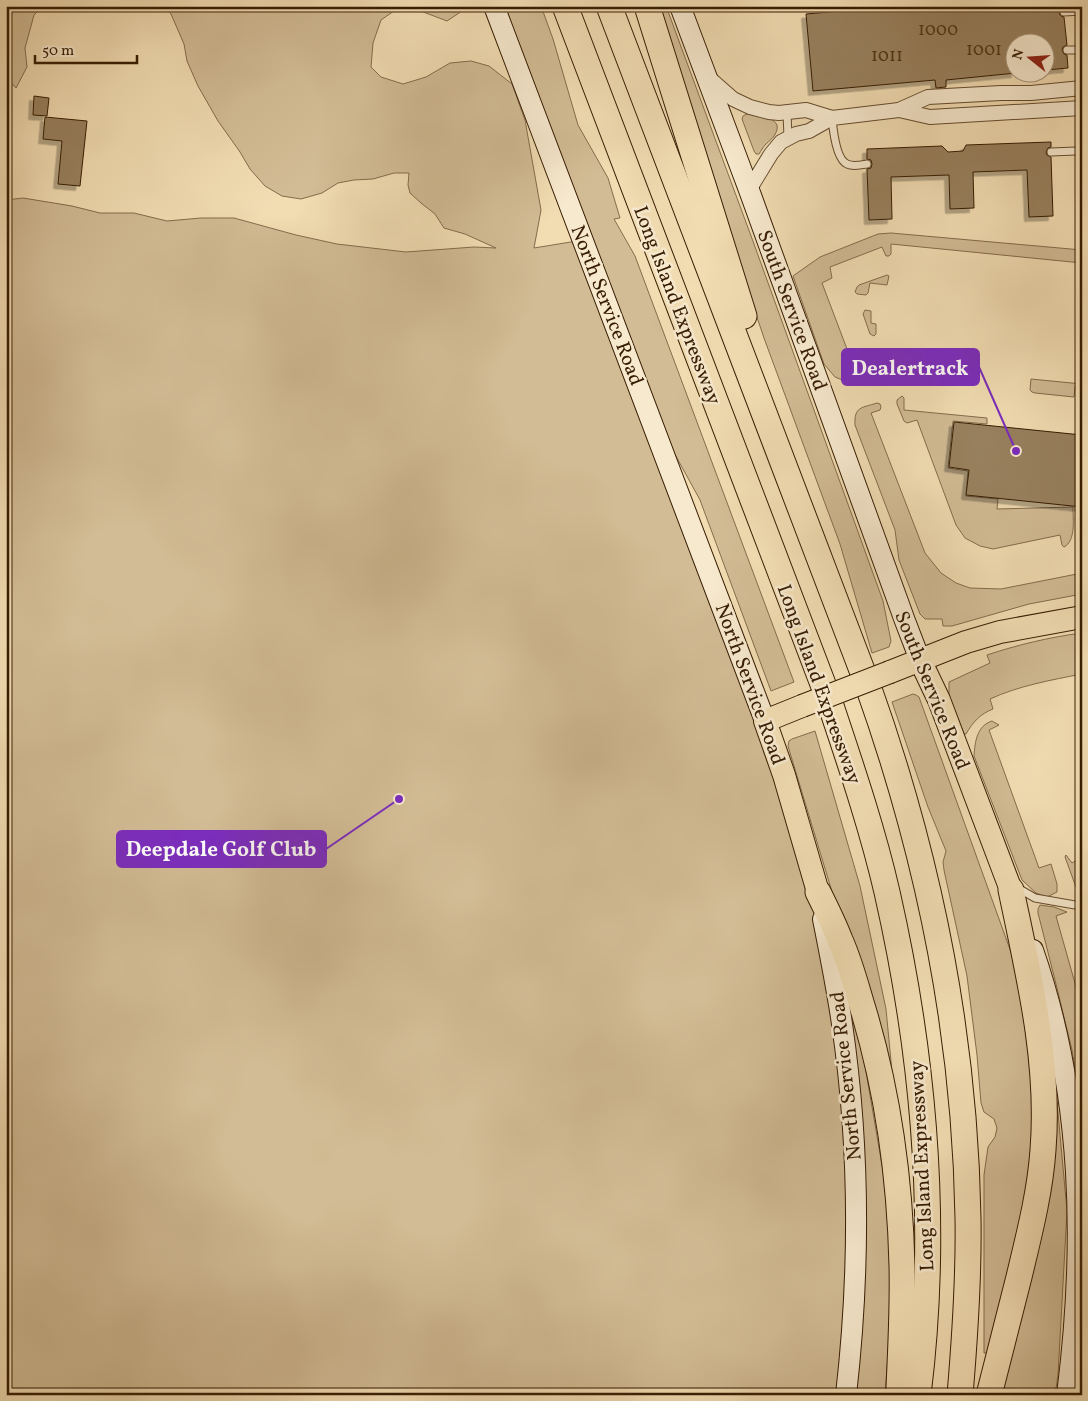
<svg xmlns="http://www.w3.org/2000/svg" width="1088" height="1401" font-family="Vollkorn,serif">
<style>
.green{fill:#d2bc95;stroke:#846c4c}
.building{fill:#98815f;stroke:#371d03;filter:url(#shadow)}
.lines{fill:none;stroke-linecap:round;stroke-linejoin:round}
.service-casing{stroke:#664d2f;stroke-width:9}
.minor-casing{stroke:#664d2f;stroke-width:16}
.secondary-casing{stroke:#371d03;stroke-width:22}
.primary-casing{stroke:#371d03;stroke-width:24}
.motorway-casing{stroke:#371d03;stroke-width:27}
.service{stroke:#f7e9ce;stroke-width:7}
.minor{stroke:#f7e9ce;stroke-width:14}
.secondary{stroke:#f7e9ce;stroke-width:20}
.primary{stroke:#f2ddb3;stroke-width:22}
.motorway{stroke:#f2ddb3;stroke-width:25}
.primary-bridge-casing{stroke:#371d03;stroke-width:24;stroke-linecap:butt}
.primary-bridge{stroke:#f2ddb3;stroke-width:22}
.labels{text-anchor:middle;stroke-width:5;stroke-linejoin:round;paint-order:stroke}
.number-label{font-size:18px;fill:#4f361a}
.street-label{font-size:20px;fill:#371d03;stroke:#f7e9ce}
.leader{fill:none;stroke:#7b2cbf;stroke-width:2}
.callout-dot{fill:#7b2cbf;stroke:#f7e9ce;stroke-width:2}
.callout{fill:#7b2cbf;stroke:#7b2cbf;stroke-width:2}
.callout-label{font-size:21px;text-anchor:middle;font-weight:bold;fill:#fff}
</style>
<defs>
<filter id="shadow"><feDropShadow dx="-4.5" dy="4.5" stdDeviation="0" flood-color="#0004"/></filter>
</defs>
<rect width="100%" height="100%" fill="#f2ddb3"/>
<filter id="stains"><feTurbulence type="fractalNoise" baseFrequency=".004" numOctaves="4"/><feColorMatrix values="0 0 0 0 .2 0 0 0 0 .09 0 0 0 0 .02 0 0 0 .5 -.17"/></filter>
<radialGradient id="worn" r=".72"><stop offset=".6" stop-color="#630" stop-opacity="0"/><stop offset="1" stop-color="#630" stop-opacity=".3"/></radialGradient>
<g class="green">
<path d="M6,6H43L34,15L25,48L27,67L16,88L6,77Z"/>
<path d="M163,6H401L381,20L373,43L371,67L381,77L403,84L426,77L450,63L471,61L489,66L512,84L525,120L541,210L534,248L583,240L799,824L848,1071L846,1395H6V200L23,198L72,206L100,213H134L167,221L201,218H234L296,235L337,244L406,252L474,247L496,248L465,234L444,228L435,214L421,203L410,193L408,185L409,173H394L373,179L354,180L338,183L322,193L301,199L282,196L265,186L250,169L240,152L218,121L198,86L187,61L184,44L171,14Z"/>
<path d="M401,6H465L462,11L447,21L418,10Z"/>
<path d="M505,6H541L553,39L578,125L608,178L620,218L614,219L635,256L794,682L771,691L700,500L672,449Z"/>
<path d="M655,6H666L754,244L883,601L891,641L889,647L872,653L840,544L764,338L720,208Z"/>
<path d="M747,114C758,116 787,117 774,136C772,139 769,141 766,144C763,147 761,151 759,154H756L754,151L742,119L743,116Z"/>
<path d="M891,233L1082,250V263L891,244V254L889,256H886L882,247L830,267L832,278L822,283L858,378L868,374L869,376L866,379L856,383L847,382L835,377L824,364L793,276L820,257L878,234Z"/>
<path d="M887,275L889,276L887,285L870,283L868,293L866,295L857,294L855,292L857,287L859,285Z"/>
<path d="M865,310L871,311V323L876,324V334L874,336L870,334L863,314Z"/>
<path d="M1031,379L1082,384V388L1075,387L1074,397L1035,393L1032,392L1030,390Z"/>
<path d="M902,396L904,398V410L987,418V424L953,421L948,468L968,471L966,496L998,499L997,509L1073,507C1073,519 1076,541 1064,547L1062,545L1060,535L993,549L980,546L965,538L956,525L917,420L907,423L904,421L897,404V400Z"/>
<path d="M877,403L880,404L881,407L880,410L871,413L925,553L941,573L956,583L970,588L1001,589L1082,573V594L1029,604L952,626H943L942,619H925L920,614L899,560L895,530L855,425C854,406 862,408 877,403Z"/>
<path d="M1082,633V674C1051,680 1018,686 990,699L993,709C980,714 973,722 966,734H964L949,696V682L990,663L987,655C1017,645 1050,637 1082,633Z"/>
<path d="M913,694L916,695L919,697L1016,966L1031,1038L1033,1130L1023,1215L988,1353H984V1175L988,1147L995,1137L997,1128L994,1119L984,1112L981,1103L977,1055L967,976L944,870L943,862L946,851L928,807L892,702Z"/>
<path d="M992,721L999,725L989,730L1039,868L1051,864L1057,884V892L1047,897L1036,893L1022,880L974,756C975,741 977,726 992,721Z"/>
<path d="M815,731L860,886L886,1009L897,1124L836,905L788,746L789,741L792,739Z"/>
<path d="M1066,855L1072,863L1082,857V895L1077,890L1065,857Z"/>
<path d="M1040,905L1054,907L1067,912L1056,916L1082,1008V1112L1072,1050L1055,980L1038,913V909Z"/>
<path d="M852,1025H858L896,1247L885,1395H854Z"/>
<path d="M1057,1102L1067,1211L1058,1375L1055,1395H996L1046,1191Z"/>
</g>
<g class="building">
<path d="M896,6H1063L1060,9L1059,13L1061,16L1064,17L1067,45L1063,47L1062,50L1064,54L1067,55L1068,68L1046,70V42H1016V73L946,80V87L936,88L935,80L813,91L806,14Z"/>
<path d="M34,96L49,98L47,116L33,115Z"/>
<path d="M45,117L87,121L80,186L58,184L62,141L43,139Z"/>
<path d="M1051,142V147L1048,148L1046,152L1047,155L1051,157L1053,216L1029,217L1027,170L973,172L974,208L950,209L949,175L891,177L892,219L869,220L867,169L871,168L872,164L871,160L867,159V149L942,146L948,152L963,151L966,145Z"/>
<path d="M954,422L1082,435V507L966,495L969,470L949,467Z"/>
</g>
<g class="lines">
<g class="service-casing">
<g id="service">
<path d="M1064,12L1082,11"/>
<path d="M1067,50H1082"/>
<path d="M787,113L788,137"/>
<path d="M832,118C833,129 836,159 847,164C853,167 861,165 867,164"/>
<path d="M1051,152L1076,151"/>
<path d="M1016,887L1035,898L1075,905"/>
</g>
</g>
<g class="minor-casing">
<g id="minor">
<path d="M708,77L733,99L750,107L769,112L779,113L806,110L832,118L899,110L928,97L1001,93H1031L1082,88"/>
<path d="M899,110L930,117L1082,108"/>
<path d="M749,190L771,154L781,142L796,134L809,131L832,118"/>
</g>
</g>
<g class="secondary-casing">
<g id="secondary">
<path d="M494,6L765,721"/>
<path d="M680,6L749,190L905,621L920,660"/>
<path d="M823,919C830,954 837,989 842,1024C860,1147 860,1272 846,1395"/>
<path d="M1033,950C1083,1094 1086,1245 1067,1395"/>
</g>
</g>
<g class="primary-casing">
<g id="primary">
<path d="M920,660L939,700L1011,890"/>
<path d="M890,672L966,642L1000,632L1082,617"/>
<path d="M802,706L765,721L784,775L818,892"/>
</g>
</g>
<g class="motorway-casing">
<g id="motorway">
<path d="M565,6L829,700C850,763 872,827 887,892C924,1055 939,1228 918,1395"/>
<path d="M609,6L868,686C929,857 965,1036 968,1218C969,1277 965,1336 960,1395"/>
<path d="M647,6L744,316"/>
<path d="M818,892C826,908 834,924 840,940C850,962 856,986 863,1009C888,1092 900,1179 902,1266C903,1306 901,1346 899,1387L900,1395"/>
<path d="M989,1395C999,1355 1009,1316 1019,1277C1029,1235 1040,1193 1043,1150C1050,1062 1029,976 1011,890"/>
</g>
</g>
<use href="#service" class="service"/>
<use href="#minor" class="minor"/>
<use href="#secondary" class="secondary"/>
<use href="#primary" class="primary"/>
<use href="#motorway" class="motorway"/>
<g class="primary-bridge-casing">
<path id="primary-bridge" d="M802,706L890,672"/>
</g>
<use href="#primary-bridge" class="primary-bridge"/>
</g>
<g class="labels">
<g class="number-label">
<text x="938" y="35">1000</text>
<text x="984" y="55">1001</text>
<text x="887" y="61">1011</text>
</g>
<g class="street-label">
<text transform="translate(608 305) rotate(69)" y="7">North Service Road</text>
<text transform="translate(678 305) rotate(69)" y="7">Long Island Expressway</text>
<text transform="translate(793 310) rotate(70)" y="7">South Service Road</text>
<text transform="translate(751 684) rotate(70)" y="7">North Service Road</text>
<text transform="translate(820 684) rotate(70)" y="7">Long Island Expressway</text>
<text transform="translate(933 690) rotate(68)" y="7">South Service Road</text>
<text transform="translate(845 1076) rotate(-96)" y="7">North Service Road</text>
<text transform="translate(921 1166) rotate(-93)" y="7">Long Island Expressway</text>
</g>
</g>
<path class="leader" d="M1016 451L979 367M399 799L326 849"/>
<g class="callout-dot">
<circle cx="1016" cy="451" r="5"/>
<circle cx="399" cy="799" r="5"/>
</g>
<g class="callout">
<rect x="842" y="349" width="137" height="36" rx="5"/>
<rect x="117" y="831" width="209" height="36" rx="5"/>
</g>
<g class="callout-label">
<text x="910" y="375">Dealertrack</text>
<text x="221" y="856">Deepdale Golf Club</text>
</g>
<rect width="1088" height="1401" fill="none" stroke="#f2ddb3" stroke-width="25"/>
<rect x="8" y="8" width="1073" height="1386" fill="none" stroke="#371d03" stroke-width="2.5"/>
<rect x="12" y="12" width="1063" height="1376" fill="none" stroke="#371d03"/>
<g transform="translate(1030 58) rotate(287)"><circle r="24" fill="#f7e9ce" stroke="#aa977d"/>
<path d="M0-4L9 19L0 12L-9 19Z" fill="#8f2418"/>
<text y="-8" font-size="14" font-weight="bold" text-anchor="middle" fill="#371d03">N</text>
</g>
<path d="M35 55v8h102v-8" fill="none" stroke="#371d03" stroke-width="2.5"/>
<text x="42" y="55" font-size="15" fill="#371d03" stroke="#f7e9ce" stroke-width="4" paint-order="stroke">50 m</text>
<rect width="100%" height="100%" filter="url(#stains)"/>
<rect width="100%" height="100%" fill="url(#worn)"/>
</svg>
